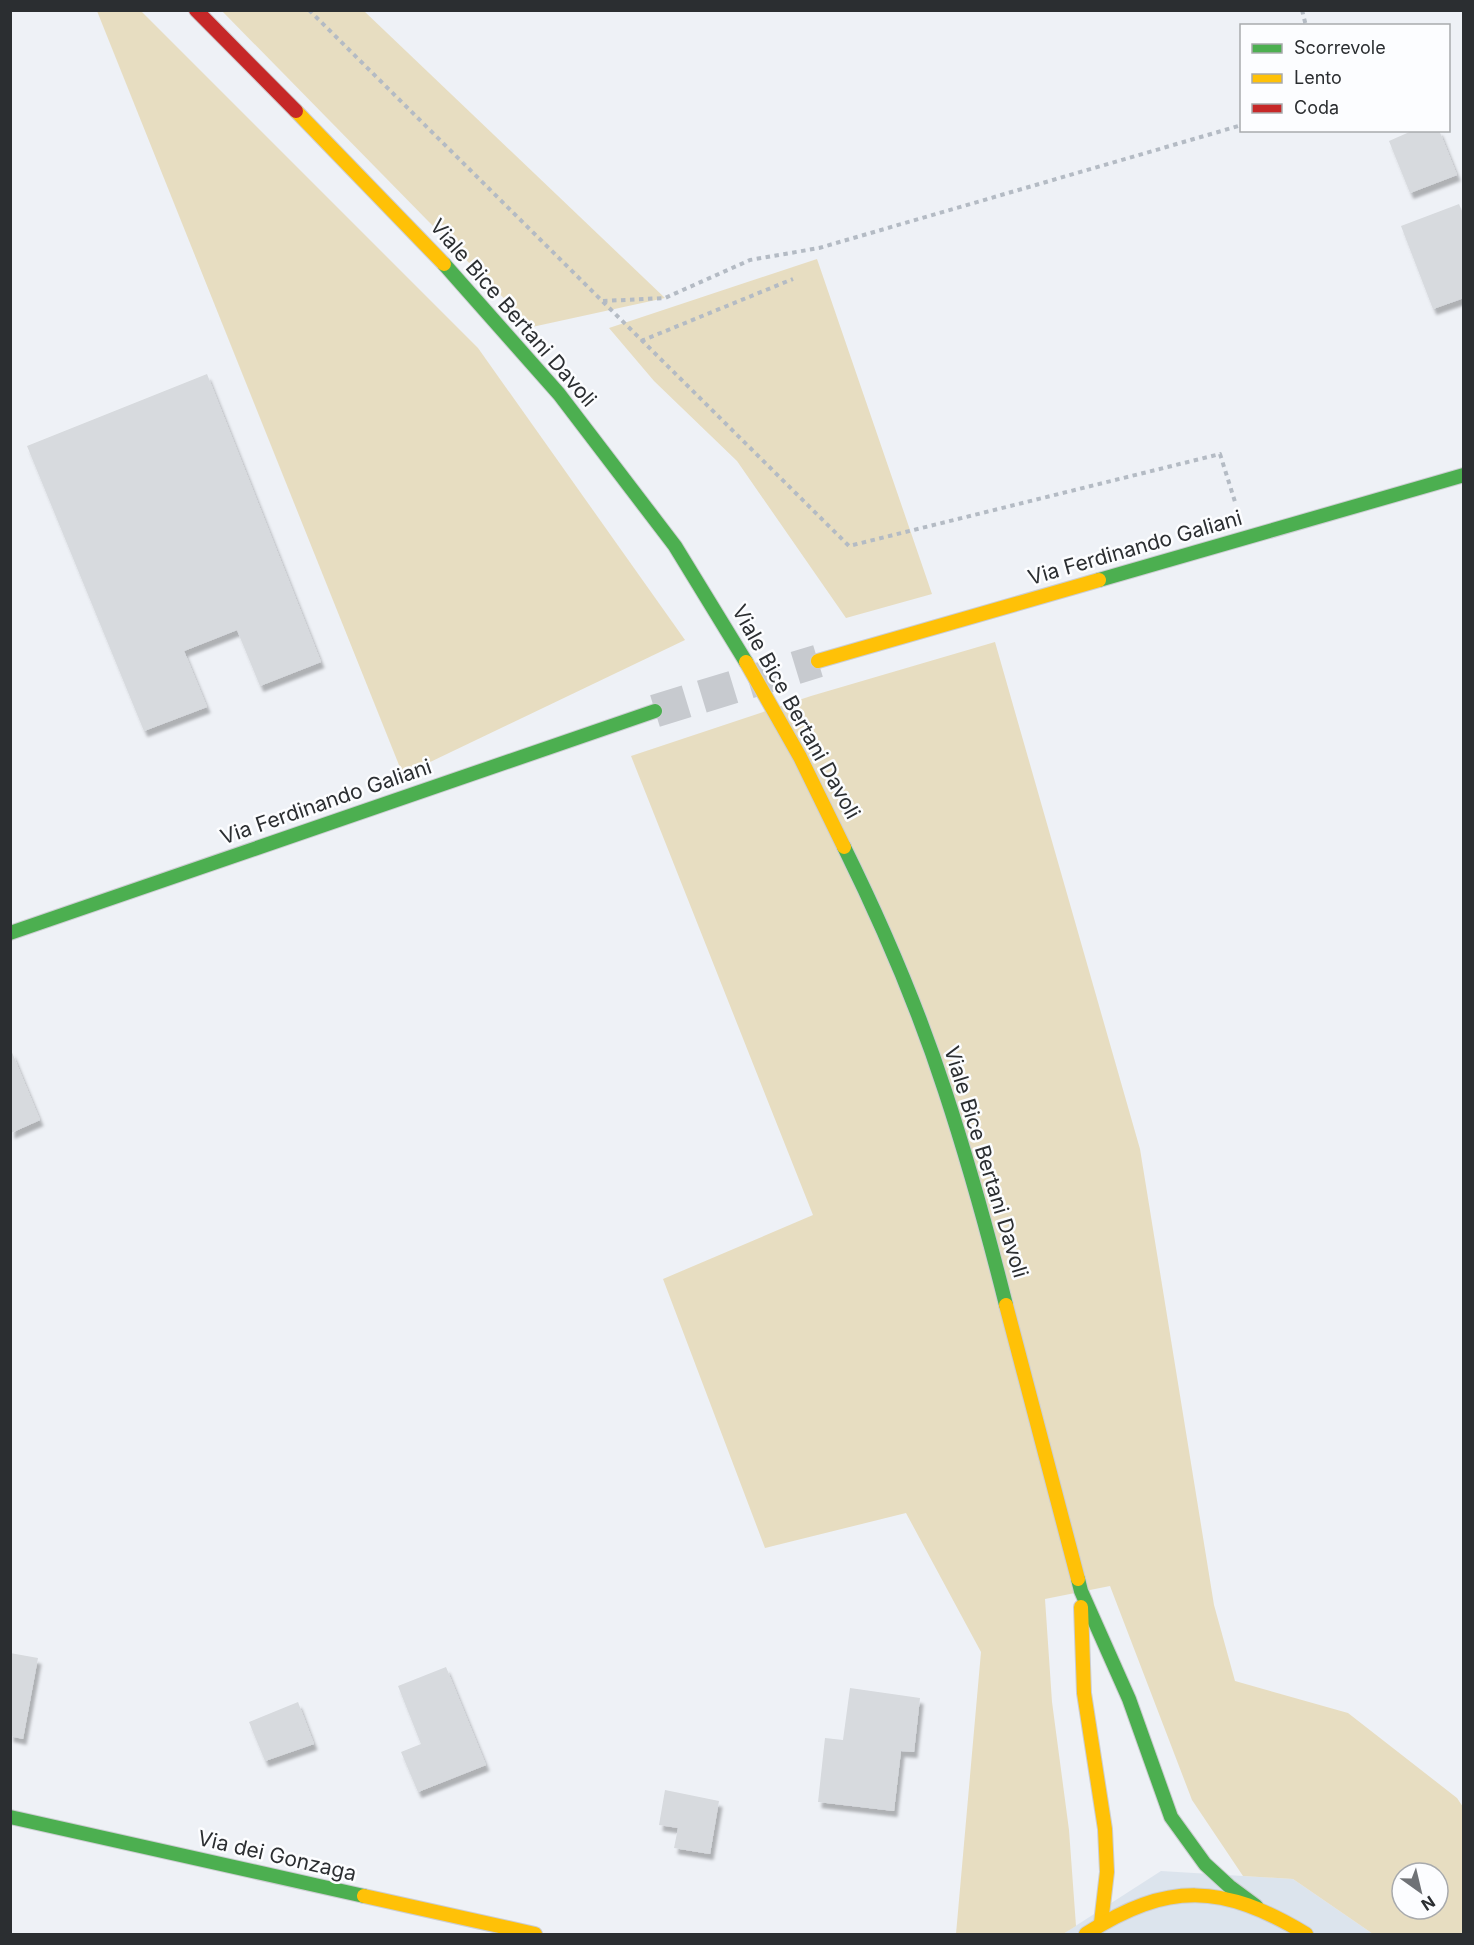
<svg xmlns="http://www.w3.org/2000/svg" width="1474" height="1945" font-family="Inter,sans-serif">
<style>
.built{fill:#dce4ed}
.green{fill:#e7ddc1;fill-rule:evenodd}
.building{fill:#d7dade;filter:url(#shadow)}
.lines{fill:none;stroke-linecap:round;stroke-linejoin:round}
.secondary-tunnel{stroke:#c7cacf;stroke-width:33;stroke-dasharray:33 16;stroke-linecap:butt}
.fast-casing{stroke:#ccced2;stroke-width:16}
.slow-casing{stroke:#ccced2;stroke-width:16}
.jam-casing{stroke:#ccced2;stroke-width:16}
.path{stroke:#b4bbc4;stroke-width:4;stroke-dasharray:4.5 4.5;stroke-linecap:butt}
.fast{stroke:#4caf50;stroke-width:14}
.slow{stroke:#ffc107;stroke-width:14}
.jam{stroke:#c62828;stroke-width:14}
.labels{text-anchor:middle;stroke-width:5;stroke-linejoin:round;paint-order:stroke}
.street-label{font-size:21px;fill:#2b2e31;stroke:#fcfdff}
</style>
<defs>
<filter id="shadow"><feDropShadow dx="3.5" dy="6" stdDeviation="1.5" flood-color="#0004"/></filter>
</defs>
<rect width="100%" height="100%" fill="#eef1f6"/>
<path class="built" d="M1161,1871L1293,1879L1373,1934H1063Z"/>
<g class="green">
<path d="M97,11H141L478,348L685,640L403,775Z"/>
<path d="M222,11H364L665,298L532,327Z"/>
<path d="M817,259L932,594L846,618L737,461L654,381L609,328Z"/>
<path d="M995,642L1140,1149L1214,1605L1235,1681L1348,1713L1457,1798L1463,1807V1934H1373L1293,1879L1243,1876L1192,1800L1110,1586L1045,1599L1052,1702L1069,1830L1076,1926L1063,1934H956L981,1652L906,1513L765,1548L663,1279L813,1215L631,756L811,696ZM1402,1873H1438V1909H1402Z"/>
</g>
<g class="building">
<path d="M1414,130H1439L1457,175L1410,193L1389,141Z"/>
<path d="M1459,204L1464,216V298L1433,309L1401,226Z"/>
<path d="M207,374L321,662L260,686L237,630L184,651L207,707L144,731L27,446Z"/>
<path d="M11,1050L40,1120L11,1133Z"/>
<path d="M10,1653L38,1658L23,1739L10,1736Z"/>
<path d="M446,1667L486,1765L418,1792L401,1752L421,1744L398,1686Z"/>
<path d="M850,1688L920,1698L914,1752L901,1751L894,1811L818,1802L825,1738L843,1740Z"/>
<path d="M298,1702L314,1744L265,1761L249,1722Z"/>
<path d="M665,1790L719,1801L710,1854L674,1848L678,1828L659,1825Z"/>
</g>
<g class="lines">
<path class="secondary-tunnel" d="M655,711L818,661"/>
<g class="fast-casing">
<g id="fast">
<path d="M444,264L559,394L675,546L746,662"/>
<path d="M1099,580L1464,475"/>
<path d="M844,847C883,926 918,1008 945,1091C968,1161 988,1233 1006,1305"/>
<path d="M10,933L655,711"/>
<path d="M1078,1579L1081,1591L1129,1699L1171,1817L1205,1864L1229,1886L1256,1906"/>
<path d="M10,1817L364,1896"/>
</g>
</g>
<g class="slow-casing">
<g id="slow">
<path d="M296,111L444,264"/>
<path d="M818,661L1099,580"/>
<path d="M746,662L800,757L844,847"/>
<path d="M1006,1305L1078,1579"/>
<path d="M1081,1607L1084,1693L1105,1829L1107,1872L1101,1923"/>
<path d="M364,1896L535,1934"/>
<path d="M1086,1934C1168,1881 1223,1884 1306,1934"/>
</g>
</g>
<g class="jam-casing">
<path id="jam" d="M196,10L296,111"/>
</g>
<g class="path">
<path d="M309,10L849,546L1220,454L1236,505"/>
<path d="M1302,10L1306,26"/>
<path d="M603,301L665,298L750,260L819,248L1242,125"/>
<path d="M641,341L793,279"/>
</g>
<use href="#fast" class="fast"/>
<use href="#slow" class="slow"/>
<use href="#jam" class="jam"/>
</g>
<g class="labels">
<g class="street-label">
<text transform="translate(513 313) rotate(49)" y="7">Viale Bice Bertani Davoli</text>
<text transform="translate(1135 548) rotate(-16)" y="7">Via Ferdinando Galiani</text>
<text transform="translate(796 712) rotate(61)" y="7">Viale Bice Bertani Davoli</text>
<text transform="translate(326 802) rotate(-19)" y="7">Via Ferdinando Galiani</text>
<text transform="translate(986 1162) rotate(73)" y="7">Viale Bice Bertani Davoli</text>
<text transform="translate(277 1856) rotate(13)" y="7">Via dei Gonzaga</text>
</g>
</g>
<rect width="1474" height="1945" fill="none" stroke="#2b2e31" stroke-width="24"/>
<rect x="1240" y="24" width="210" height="108" fill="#fcfdff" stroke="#a8aaad" stroke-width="1.5"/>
<rect x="1252" y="44" width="30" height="9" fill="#4caf50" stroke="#a8aaad" stroke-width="1.5"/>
<text x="1294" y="54" font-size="18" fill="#2b2e31">Scorrevole</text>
<rect x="1252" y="74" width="30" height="9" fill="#ffc107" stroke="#a8aaad" stroke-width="1.5"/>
<text x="1294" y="84" font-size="18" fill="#2b2e31">Lento</text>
<rect x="1252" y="104" width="30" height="9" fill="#c62828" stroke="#a8aaad" stroke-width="1.5"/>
<text x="1294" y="114" font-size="18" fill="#2b2e31">Coda</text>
<g transform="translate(1420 1891) rotate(146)"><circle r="28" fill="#fcfdff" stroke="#a8aaad" stroke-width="1.5"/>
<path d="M0-4.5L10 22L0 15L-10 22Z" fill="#6f7276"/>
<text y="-9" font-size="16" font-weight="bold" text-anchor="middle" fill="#2b2e31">N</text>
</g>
</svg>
